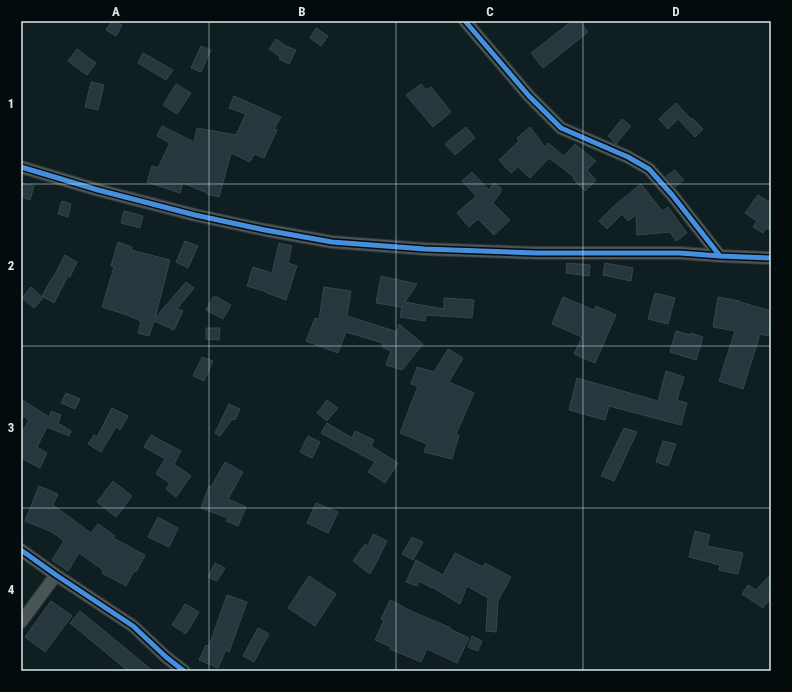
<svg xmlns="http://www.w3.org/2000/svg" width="792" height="692" font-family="'Roboto Condensed',sans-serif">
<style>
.building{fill:#27373e;stroke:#3a4549}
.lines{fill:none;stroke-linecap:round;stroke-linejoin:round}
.minor-casing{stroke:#2f393c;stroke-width:14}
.minor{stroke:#4a5556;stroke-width:12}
.cycleway-casing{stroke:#030b0d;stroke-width:8}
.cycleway{stroke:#468fdf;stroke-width:5}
.grid{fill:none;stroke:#d8e7eb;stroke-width:1;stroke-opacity:0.55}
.neatline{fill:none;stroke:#d8e7eb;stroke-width:1.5}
.grid-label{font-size:13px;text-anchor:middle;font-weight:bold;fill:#d8e7eb}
</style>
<rect width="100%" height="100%" fill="#0f1e21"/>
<g class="building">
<path d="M112,21H116L122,25L116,36L106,30Z"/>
<path d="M572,21H579L588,32L543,68L531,53Z"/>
<path d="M316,28L328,36L321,46L310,38Z"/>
<path d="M276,39L286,46L296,50L289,64L279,59L280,57L269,49Z"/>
<path d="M201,46L211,50L201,72L191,68Z"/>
<path d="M77,49L96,63L87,75L68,61Z"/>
<path d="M143,53L173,70L166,80L138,63Z"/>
<path d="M91,82L104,85L98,110L85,107Z"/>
<path d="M176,84L191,93L177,114L163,105Z"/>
<path d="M421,84L426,90L431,87L451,112L433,127L406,95Z"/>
<path d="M234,96L281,117L274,129L277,130L264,158L254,154L250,162L231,153L219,197L207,194V193L183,183L180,193L147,182L152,166L158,168L170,143L157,136L162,126L194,142L197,128L236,135L246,114L229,108Z"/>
<path d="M676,103L691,119L692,118L703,129L695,137L678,119L668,129L659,119Z"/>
<path d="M622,119L631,126L616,144L608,136Z"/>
<path d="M466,127L475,138L455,155L445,144Z"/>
<path d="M530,127L545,147L548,143L564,156L575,144L596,161L587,170L596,180L585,191L573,179L574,177L549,158L530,178L518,167L511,173L499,160L519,141L517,138Z"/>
<path d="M675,170L684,180L675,187L666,176Z"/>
<path d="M472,172L489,190L494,183L501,188V192L493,203L510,220L494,235L478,219L469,227L457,213L476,196L462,181Z"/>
<path d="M21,183L34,186L30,200L21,197Z"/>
<path d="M641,184L662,211L668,207L687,233L676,241L670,232L637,235L636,215L628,221L622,214L607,229L599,221L615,205Z"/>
<path d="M758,195L771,203V231L766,228L763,233L753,227L757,221L745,213Z"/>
<path d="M62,201L71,204L68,217L58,214Z"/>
<path d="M124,211L143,216L140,228L121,223Z"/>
<path d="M185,241L198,246L188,268L176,262Z"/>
<path d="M118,242L132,247L131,250L170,260L155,318L186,282L194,288L177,309L183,311L174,330L154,321L149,336L138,333L141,321L127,315L102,307L114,267L111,266Z"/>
<path d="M279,243L292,246L288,263L297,266L286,300L267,293V292L247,286L253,267L272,273Z"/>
<path d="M65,255L77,262L70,277L68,276L54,303L42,296L52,278H53Z"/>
<path d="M567,263L590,265L589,276L566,273Z"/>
<path d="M605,263L633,268L631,281L603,275Z"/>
<path d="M381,276L417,284L405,302L444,309V298L474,300L472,318L426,315L425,321L400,317L402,306L401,307L376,303Z"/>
<path d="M31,287L43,298L34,308L22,298Z"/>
<path d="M324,287L351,291L347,316L385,328L397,332L399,324L423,344L402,370L386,365L391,351L382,347L383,343L346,332L338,353L306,341L315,318L319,319Z"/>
<path d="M655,293L675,298L668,324L648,319Z"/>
<path d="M213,297H217L231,305L223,319L206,310Z"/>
<path d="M563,297L594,310L596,306L616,315L595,363L574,354L582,337L552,324Z"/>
<path d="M718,297L740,301V302L771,311V326L768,336L760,334L743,389L719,381L735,331L713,327Z"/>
<path d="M206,328H220L219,340L206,339Z"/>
<path d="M676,331L691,335V333L703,337L696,360L670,352Z"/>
<path d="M448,349L463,358L449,382L474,393L456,434L459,435L452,459L424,452L427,444L400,433L418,386L411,384L417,367L434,372Z"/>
<path d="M202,357L213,361L204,381L193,376Z"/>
<path d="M666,371L684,377L677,400L687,403L681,425L609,406L605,420L569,410L577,378L658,401Z"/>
<path d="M66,393L80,399L75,409L61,403Z"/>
<path d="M21,399L49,417L51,411L61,415L58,423L71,431L69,436L47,427L37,447L47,453L40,468L21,458V434L29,420L21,415Z"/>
<path d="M327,400L338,408L327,421L317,413Z"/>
<path d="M229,404L240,409L235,420L232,419L220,436L215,433Z"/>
<path d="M112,408L128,416L120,430L116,427L101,452L88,444L94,435L97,437Z"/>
<path d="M327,423L352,438L355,431L374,440L371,446L398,463L385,483L368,472L375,462L321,433Z"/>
<path d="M624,428L637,432L614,481L601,476Z"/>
<path d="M151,435L181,451L174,464L191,476L176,497L166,489L170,483L156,474L165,459L144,447Z"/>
<path d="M308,436L320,442L312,458L300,452Z"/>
<path d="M663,441L676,444L668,466L656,462Z"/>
<path d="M225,462L243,472L228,499L246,507L238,526L226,521L228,518L201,508L209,486L211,487Z"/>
<path d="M113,481L132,496L116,517L97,502Z"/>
<path d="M39,486L58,494L53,505L91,533L98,524L115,536L113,538L145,555L136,572L134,571L126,586L102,573L103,570L79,553L68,571L52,560L64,541L52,532L25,521Z"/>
<path d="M316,503L338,512L328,533L307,523Z"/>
<path d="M158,517L178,528L169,547L148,537Z"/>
<path d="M695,531L710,535L707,546L743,553L738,574L719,570L720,565L689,557Z"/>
<path d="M373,534L387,541L373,569L370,574L353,561L365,544L368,546Z"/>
<path d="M412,537L423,542L413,560L402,554Z"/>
<path d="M455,553L483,567L485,563L511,577L498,601L496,632L486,631L488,598L467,586L460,604L432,587V588L419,581L417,586L406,582L416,560L443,575Z"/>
<path d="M215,563L225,568L217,581L208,577Z"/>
<path d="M771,574V597L763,608L742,594L748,585L756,590Z"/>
<path d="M309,576L336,594L315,626L288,608Z"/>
<path d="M227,595L247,602L229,652L226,650L218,668L199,660L206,645L209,646Z"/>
<path d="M390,600L404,607V608L451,628L450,629L469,638L457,663L427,649L421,662L390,649L391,647L375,640L384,620L381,619Z"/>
<path d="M51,601L72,616L45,652L25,637Z"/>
<path d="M185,604L199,612L186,634L172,625Z"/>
<path d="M80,611L153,671H128L70,623Z"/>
<path d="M258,628L269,634L254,662L243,656Z"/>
<path d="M472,636L482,641L478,651L468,647Z"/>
</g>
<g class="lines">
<g class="minor-casing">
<g id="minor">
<path d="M465,21L529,96L561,128L628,157L649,169L673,196L720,256"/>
<path d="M21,167L98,190L195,215L265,230L332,242L425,249L537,253H680L720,256L771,258"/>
<path d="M21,550L56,575L133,626L166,657L184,671"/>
<path d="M21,622L56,575"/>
</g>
</g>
<use href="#minor" class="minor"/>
<g class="cycleway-casing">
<g id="cycleway">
<path d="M465,21L529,96L561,128L628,157L649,169L673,196L720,256"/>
<path d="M21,167L98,190L195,215L265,230L332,242L425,249L537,253H680L720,256L771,258"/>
<path d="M21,550L56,575L133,626L166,657L184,671"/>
</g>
</g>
<use href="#cycleway" class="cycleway"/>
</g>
<path class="grid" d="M209,21V671M396,21V671M583,21V671M21,184H771M21,346H771M21,508H771"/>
<rect width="792" height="692" fill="none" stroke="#030b0d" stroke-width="44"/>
<rect x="22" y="22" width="748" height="648" class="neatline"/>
<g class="grid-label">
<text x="116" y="16">A</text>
<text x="302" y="16">B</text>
<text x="490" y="16">C</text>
<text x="676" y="16">D</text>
<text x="11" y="108">1</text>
<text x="11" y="270">2</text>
<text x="11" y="432">3</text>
<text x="11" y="594">4</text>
</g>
</svg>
